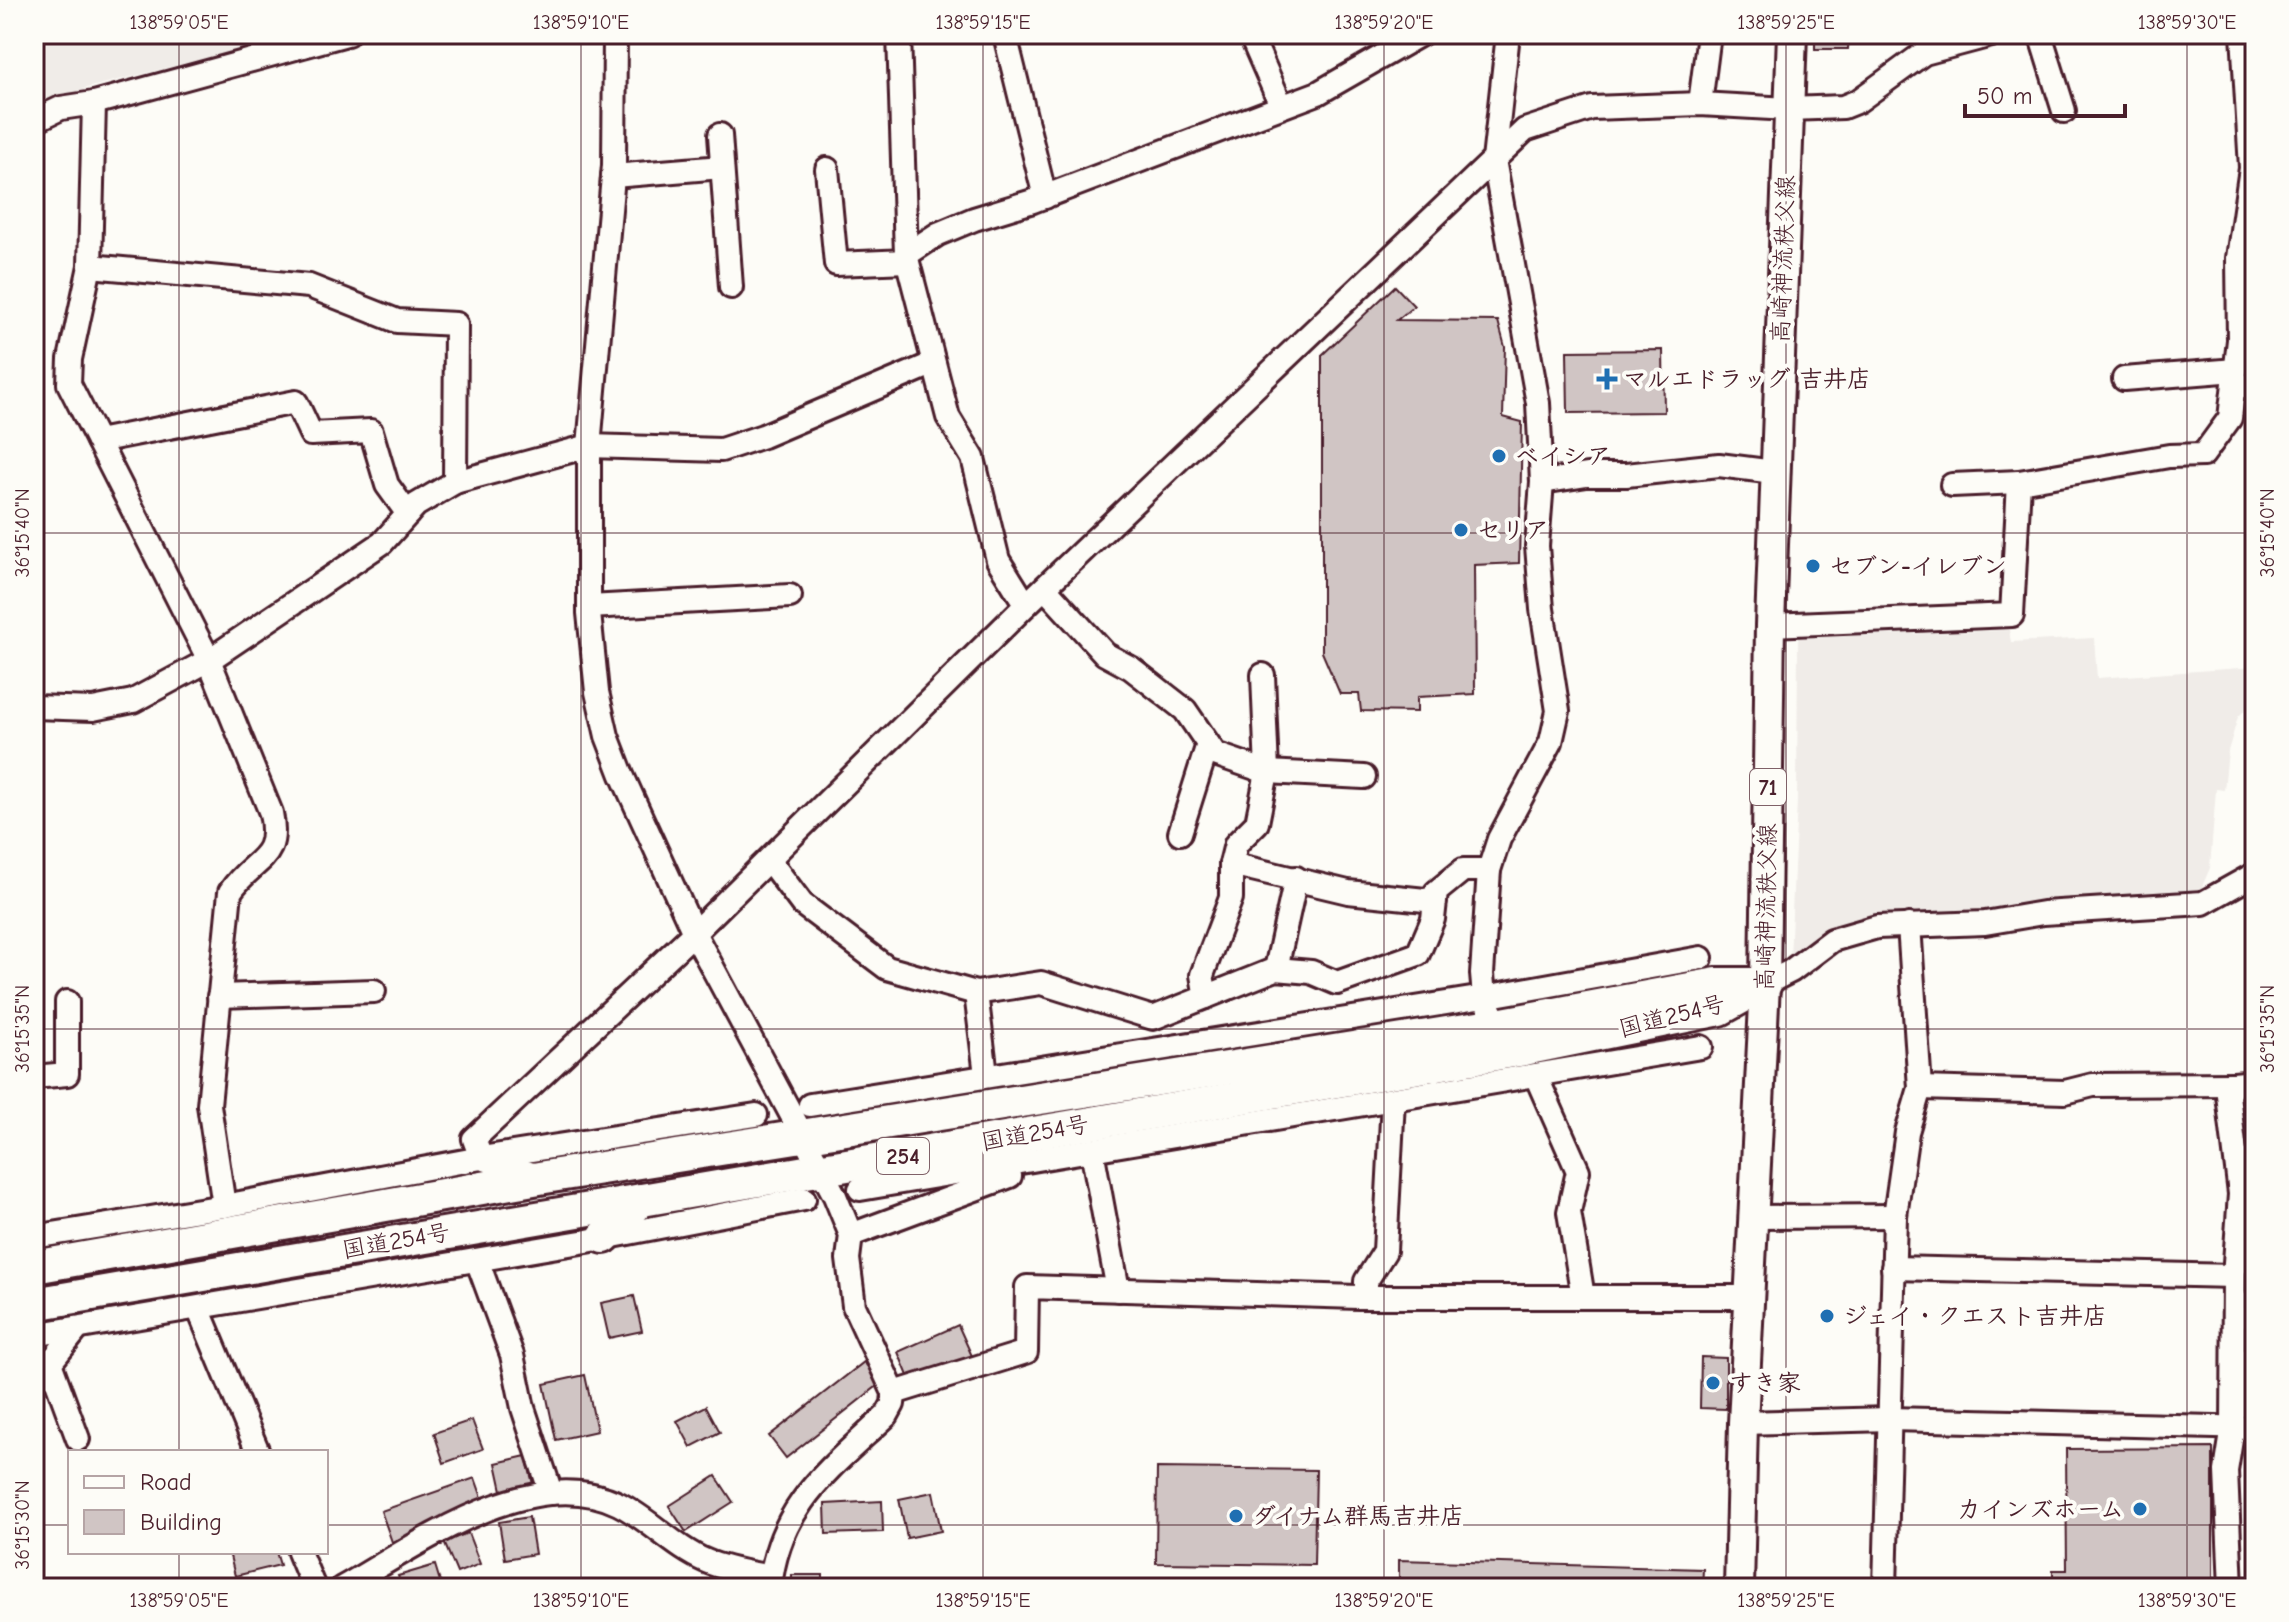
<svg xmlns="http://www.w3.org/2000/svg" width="2289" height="1622" font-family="'Comic Neue','Klee One',sans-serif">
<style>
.built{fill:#f0ece8}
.building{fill:#d0c5c4;stroke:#4a1f2b;stroke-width:2}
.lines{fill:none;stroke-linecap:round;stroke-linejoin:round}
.minor-casing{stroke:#4a1f2b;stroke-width:28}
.major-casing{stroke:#4a1f2b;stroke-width:34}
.highway-casing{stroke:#4a1f2b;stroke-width:38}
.minor{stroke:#fdfcf7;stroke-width:22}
.major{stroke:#fdfcf7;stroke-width:28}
.highway{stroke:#fdfcf7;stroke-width:32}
.ticks{fill:none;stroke:#4a1f2b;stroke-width:2;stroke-opacity:0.45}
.poi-dot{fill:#1f6fb2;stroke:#fdfcf7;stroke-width:3}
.labels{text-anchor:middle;stroke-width:8;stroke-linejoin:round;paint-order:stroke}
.shield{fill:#fdfcf7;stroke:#806168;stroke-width:2}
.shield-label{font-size:22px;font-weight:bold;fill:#4a1f2b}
.street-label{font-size:24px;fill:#4a1f2b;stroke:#fdfcf7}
.poi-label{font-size:24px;font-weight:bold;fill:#4a1f2b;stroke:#fdfcf7;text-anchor:start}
.neatline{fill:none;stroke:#4a1f2b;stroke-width:3}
.ticks-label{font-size:20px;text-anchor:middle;fill:#4a1f2b}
</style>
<rect width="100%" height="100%" fill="#fdfcf7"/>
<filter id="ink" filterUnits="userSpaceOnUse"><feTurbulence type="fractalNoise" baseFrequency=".0125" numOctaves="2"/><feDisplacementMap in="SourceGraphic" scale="16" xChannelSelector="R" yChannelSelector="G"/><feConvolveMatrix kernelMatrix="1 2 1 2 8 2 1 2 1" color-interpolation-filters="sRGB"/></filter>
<g filter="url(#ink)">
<g class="built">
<path d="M34,34H303L87,88L34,113Z"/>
<path d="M2009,630L2011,642L2094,638L2097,678L2255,667V700L2238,717L2228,751L2224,790L2216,789L2210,868L2198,896L2040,903L1974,913L1893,914L1845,924L1818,937L1790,959L1797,800L1798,638Z"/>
</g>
<g class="building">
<path d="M1815,34H1849L1848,49H1815Z"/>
<path d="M1395,286L1414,306L1397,320L1498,321L1505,347L1503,417L1522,422L1519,563L1474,565L1475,694L1417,697V712L1361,711L1359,694H1340L1322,652V355Z"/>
<path d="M1663,350L1664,412L1568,413L1567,351Z"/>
<path d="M634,1296L642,1331L609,1338L601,1303Z"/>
<path d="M958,1325L972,1356L911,1383L898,1352Z"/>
<path d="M1701,1357L1726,1358V1409L1700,1408Z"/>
<path d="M864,1362L881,1383L786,1458L769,1436Z"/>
<path d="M585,1375L597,1431L556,1440L544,1384Z"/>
<path d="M706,1406L720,1432L691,1447L677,1421Z"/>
<path d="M472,1420L483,1449L444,1463L434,1433Z"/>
<path d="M2213,1448V1588H2053V1570H2067L2066,1449Z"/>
<path d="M526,1456L534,1488L503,1495L496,1463Z"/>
<path d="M1157,1468L1316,1470L1314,1565L1156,1563Z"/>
<path d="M716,1476L733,1502L686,1532L669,1506Z"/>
<path d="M475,1478L486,1509L392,1542L381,1511Z"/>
<path d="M933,1492L941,1531L907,1538L899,1499Z"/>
<path d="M882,1501L883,1532L826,1534L825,1504Z"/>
<path d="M529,1517L535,1554L505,1559L499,1522Z"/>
<path d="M468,1533L480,1564L457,1573L444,1542Z"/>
<path d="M229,1552H276L280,1565L235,1576Z"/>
<path d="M1399,1560L1703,1569L1702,1588H1399Z"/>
<path d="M435,1565L442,1588H402L398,1576Z"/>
<rect x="792" y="1575" width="31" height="13"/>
</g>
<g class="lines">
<g class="minor-casing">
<g id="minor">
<path d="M615,34L614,165L589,446V613L597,692L607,736L622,775L694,933L835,1196L851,1235L848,1259L854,1306L894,1393L893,1404L887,1415C830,1469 778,1505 770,1588"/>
<path d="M899,34L906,255L948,417L973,458L998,560L1026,605"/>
<path d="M1250,34L1281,105"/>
<path d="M2040,34L2064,111"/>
<path d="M1005,35L1045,197"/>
<path d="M94,103L90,266L70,359L69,384L209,660L271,813C281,862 253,857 230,892L209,1105L224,1206"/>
<path d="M1700,104L1709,34"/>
<path d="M34,121L61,108L94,103L347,34"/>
<path d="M720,135L731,287"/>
<path d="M827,169L836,264L907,261"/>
<path d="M613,176L722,167"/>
<path d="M906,255L938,234L974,219L1033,201L1318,93L1421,34"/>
<path d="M90,266L309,286L397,321L456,324L455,482"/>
<path d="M2124,379L2236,370"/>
<path d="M2234,386H2255"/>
<path d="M98,441L296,402L311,434L371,431L387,485L408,514"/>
<path d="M1542,482L1587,475H1626L1719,465L1774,472"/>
<path d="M1952,485L2019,482L2169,456L2203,455L2230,418L2239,340L2238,258L2251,168L2243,34"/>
<path d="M1045,588L1105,654L1131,668L1185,710L1215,754L1267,772L1364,777"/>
<path d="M589,607L790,596"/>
<path d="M1770,625L2012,615L2019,482"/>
<path d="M34,707L93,709L133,701L209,660L382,543L416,505L455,482L589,446L721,450L763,436L932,364"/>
<path d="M1180,833L1208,744"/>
<path d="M769,860L802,904L887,968L976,993L1041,983L1153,1018L1276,969L1311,972L1337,983L1418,954L1433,919L1436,892L1463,870H1489"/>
<path d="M1231,864L1348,892L1435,901"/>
<path d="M1276,969L1296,878"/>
<path d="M1765,984L1791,971L1832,940L1877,927L1985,923L2043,913L2203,903L2255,874"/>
<path d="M976,993L986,1075"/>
<path d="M219,996L374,991"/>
<path d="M1206,997L1202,975L1231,898V864L1236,844L1257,823L1267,772L1263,675"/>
<path d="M1497,1025L1484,997L1482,974L1489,870L1499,839L1551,742L1558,711L1542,609L1537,546L1542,482L1538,403L1494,160L1508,34"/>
<path d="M1536,1076L1578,1171L1569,1212L1583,1297"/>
<path d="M34,1077L67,1074V1002"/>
<path d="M1920,1088L2065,1092L2093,1085L2234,1084"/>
<path d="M810,1105L1484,997L1701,958"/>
<path d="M1092,1150L1118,1290"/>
<path d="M539,1176L481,1158L474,1139L694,933L1026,605L1525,130L1592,108L1700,104L1789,109L1843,107L1858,101L1924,53L1995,34"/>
<path d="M860,1189L1701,1047"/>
<path d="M1756,1217L1895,1216"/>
<path d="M851,1235L1010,1176L1007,1163"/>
<path d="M34,1237L224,1206L481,1158L756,1115"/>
<path d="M477,1260L512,1355L523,1408L551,1493"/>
<path d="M1893,1268L2234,1276"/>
<path d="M1366,1297V1281L1385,1251L1393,1100"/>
<path d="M198,1308L258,1452"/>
<path d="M34,1335L587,1241L804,1199"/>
<path d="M49,1360L78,1439"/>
<path d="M34,1368L55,1357L78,1328"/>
<path d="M894,1393L1026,1352L1027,1287L1358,1297H1750"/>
<path d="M1743,1423L1890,1419L2255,1428"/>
<path d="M299,1552L314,1588"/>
<path d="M342,1588C416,1546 531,1461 619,1504C649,1519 675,1548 706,1561C727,1570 750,1573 771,1577"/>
<path d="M1885,1588L1895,1216L1907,1132L1920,1088L1909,925"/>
<path d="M2231,1588L2226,1471L2233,1427L2234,1276L2240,1194L2228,1095L2234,1084L2255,1082"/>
</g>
</g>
<g class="major-casing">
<path id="major" d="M1739,1588L1743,1423L1765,984L1770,625L1792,34"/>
</g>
<g class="highway-casing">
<g id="highway">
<path d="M604,1237L641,1200"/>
<path d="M34,1267L545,1177L1497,1025L1717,984H1759"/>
<path d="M34,1304L1519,1050L1720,1009L1765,984"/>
</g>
</g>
<use href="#minor" class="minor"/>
<use href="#major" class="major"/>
<use href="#highway" class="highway"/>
</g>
</g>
<path class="ticks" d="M179,34V1452M581,34V1588M983,34V1588M1384,34V1588M1786,34V1588M2187,34V1588M34,38H2255M34,533H2255M34,1029H2255M34,1525H70M326,1525H2255M179,1552V1588"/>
<g class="poi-dot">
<path d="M1603 367h8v8h8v8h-8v8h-8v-8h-8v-8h8z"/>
<circle cx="1499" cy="456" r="8"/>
<circle cx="1461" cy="530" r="8"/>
<circle cx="1813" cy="566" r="8"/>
<circle cx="1827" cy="1316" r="8"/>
<circle cx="1713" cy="1383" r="8"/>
<circle cx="2140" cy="1509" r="8"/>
<circle cx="1236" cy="1516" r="8"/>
</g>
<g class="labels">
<g class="shield">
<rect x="1750" y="769" width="36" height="36" rx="6"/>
<rect x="877" y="1138" width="52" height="36" rx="6"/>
</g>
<g class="shield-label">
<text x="1768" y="795">71</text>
<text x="903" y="1164">254</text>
</g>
<g class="street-label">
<text transform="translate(1783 259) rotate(-88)" y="8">高崎神流秩父線</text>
<text transform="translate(1766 907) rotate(-89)" y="8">高崎神流秩父線</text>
<text transform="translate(1672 1016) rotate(-14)" y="8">国道254号</text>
<text transform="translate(1035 1133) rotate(-10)" y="8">国道254号</text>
<text transform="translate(396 1241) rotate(-10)" y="8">国道254号</text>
</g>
<g class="poi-label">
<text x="1623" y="387">マルエドラッグ 吉井店</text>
<text x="1515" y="464">ベイシア</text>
<text x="1477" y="538">セリア</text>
<text x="1829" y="574">セブン-イレブン</text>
<text x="1843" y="1324">ジェイ・クエスト吉井店</text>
<text x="1729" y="1391">すき家</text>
<text x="2124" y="1517" text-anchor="end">カインズホーム</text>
<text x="1252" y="1524">ダイナム群馬吉井店</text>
</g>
</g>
<rect width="2289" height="1622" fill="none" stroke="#fdfcf7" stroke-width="88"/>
<rect x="68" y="1450" width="260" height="104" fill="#fdfcf7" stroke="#b5a4a5" stroke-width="2"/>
<rect x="84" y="1476" width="40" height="12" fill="#fdfcf7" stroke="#b5a4a5" stroke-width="2"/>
<text x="140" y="1490" font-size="24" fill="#4a1f2b">Road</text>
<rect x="84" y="1510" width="40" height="24" fill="#d0c5c4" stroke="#b5a4a5" stroke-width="2"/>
<text x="140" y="1530" font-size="24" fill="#4a1f2b">Building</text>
<path d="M1965 104v12h160v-12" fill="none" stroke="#4a1f2b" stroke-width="4"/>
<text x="1977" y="104" font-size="24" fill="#4a1f2b" stroke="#fdfcf7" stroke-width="6" paint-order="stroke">50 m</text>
<rect x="44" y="44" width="2201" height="1534" class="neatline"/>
<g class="ticks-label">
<text x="179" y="29">138°59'05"E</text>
<text x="581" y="29">138°59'10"E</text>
<text x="983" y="29">138°59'15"E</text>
<text x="1384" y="29">138°59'20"E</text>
<text x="1786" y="29">138°59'25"E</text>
<text x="2187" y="29">138°59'30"E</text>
<text transform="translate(22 533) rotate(-90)" y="7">36°15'40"N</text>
<text transform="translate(2267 533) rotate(-90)" y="7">36°15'40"N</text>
<text transform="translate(22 1029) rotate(-90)" y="7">36°15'35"N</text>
<text transform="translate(2267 1029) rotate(-90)" y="7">36°15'35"N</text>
<text transform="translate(22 1525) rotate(-90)" y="7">36°15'30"N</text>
<text x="179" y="1607">138°59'05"E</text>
<text x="581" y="1607">138°59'10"E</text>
<text x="983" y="1607">138°59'15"E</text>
<text x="1384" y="1607">138°59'20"E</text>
<text x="1786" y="1607">138°59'25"E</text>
<text x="2187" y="1607">138°59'30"E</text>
</g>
</svg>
